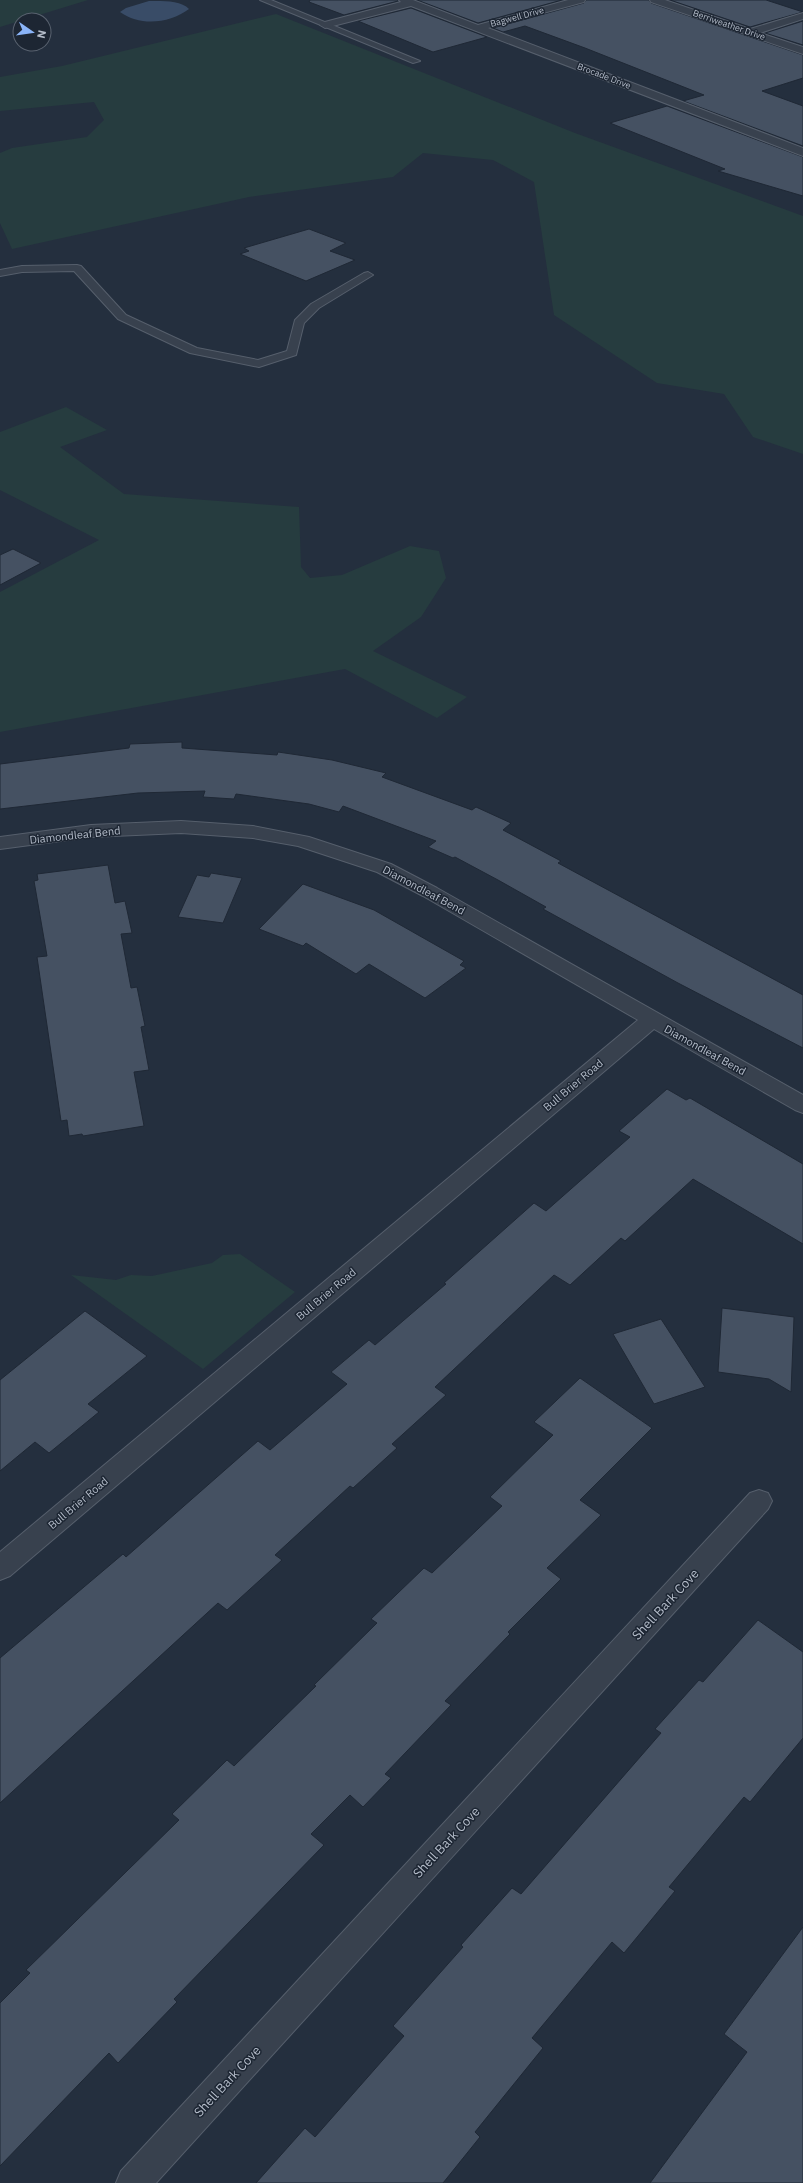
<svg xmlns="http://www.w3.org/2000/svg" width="803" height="2183" font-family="'IBM Plex Sans',sans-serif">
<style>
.green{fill:#263c3f}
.water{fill:#394c67}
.building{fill:#455162;stroke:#1f2835}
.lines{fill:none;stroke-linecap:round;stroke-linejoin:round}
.service-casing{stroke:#565f6c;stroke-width:2}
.minor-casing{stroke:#565f6c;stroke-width:2}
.service{fill:#38414e;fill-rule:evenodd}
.minor{fill:#38414e;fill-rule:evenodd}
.labels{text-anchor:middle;stroke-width:3;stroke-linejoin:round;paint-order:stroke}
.far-street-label{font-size:9px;fill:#b4bcc9;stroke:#1d2633}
.street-label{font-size:11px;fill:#b4bcc9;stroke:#1d2633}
.near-street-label{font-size:13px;fill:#b4bcc9;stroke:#1d2633}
</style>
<rect width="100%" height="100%" fill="#242f3e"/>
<g class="green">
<path d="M0,0H88L0,27Z"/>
<path d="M276,14L575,133L803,216V454L753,437L724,394L657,383L554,315L534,182L493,160L423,153L393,177L249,197L12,249L0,223V153L12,148L87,137L104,120L94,102L0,111V77L62,66Z"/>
<path d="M66,407L107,430L60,447L124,494L299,507L301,567L310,578L342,575L410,546L439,551L446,578L421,617L373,651L467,697L437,718L345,669L0,732V592L99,540L0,490V432Z"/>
<path d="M240,1254L295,1292L203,1369L71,1275L116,1280L131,1275L152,1276L212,1263L223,1255Z"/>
</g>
<path class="water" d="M149,1C161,1 181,0 189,9C170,23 141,27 120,12L126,8Z"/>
<g class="building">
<path d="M310,0H398V1L344,15L309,2Z"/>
<path d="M417,0H562L478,23Z"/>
<path d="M586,0H649L651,3L803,55V78L762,91L803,106V146L683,101L704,95L585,48L525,26L503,32L493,28L584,3Z"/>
<path d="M670,0H766L803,12L750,27Z"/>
<path d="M411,8L487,37L433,52L358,21Z"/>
<path d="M803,21V45L765,33Z"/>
<path d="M667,106L803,157V196L718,171L725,169L610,123Z"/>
<path d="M309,229L346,243L330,251L355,260L306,281L240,254L249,251L244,248Z"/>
<path d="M13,549L41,563L0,585V555Z"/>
<path d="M182,742V748L277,755L278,752L332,760L386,773L382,777L472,810L476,807L511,823L503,830L561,861L558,863L803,995V1048L678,983L543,909L546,907L498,880L455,857L453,858L428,847L436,841L343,806L339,812L309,804L236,794L234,799L203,797L205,791L138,793L0,809V764L129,748L130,744Z"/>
<path d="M108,865L115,903L125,901L132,933L121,934L131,988L137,987L145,1026L141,1027L149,1070L134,1072L144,1126L83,1136L82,1134L69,1136L67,1120L61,1121L37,957L47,956L34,881L38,880L37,874Z"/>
<path d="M211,873L242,878L223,923L178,917L197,875L209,877Z"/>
<path d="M303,884L374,910L464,961L460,965L466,968L425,998L369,964L356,974L306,943L303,946L259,929Z"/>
<path d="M667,1089L686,1100L690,1098L803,1164V1244L693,1179L625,1241L621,1238L570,1285L554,1275L435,1387L446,1395L392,1444L397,1448L353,1488L350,1486L275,1555L282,1560L227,1610L218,1603L0,1803V1658L123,1554L126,1557L258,1441L270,1450L347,1384L331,1372L369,1340L375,1345L446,1284L444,1283L534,1203L546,1211L630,1137L619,1131Z"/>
<path d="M722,1308L794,1317L791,1392L769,1379L718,1372Z"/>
<path d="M85,1311L147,1356L88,1404L99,1412L49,1453L35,1442L0,1471V1380Z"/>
<path d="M661,1319L705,1387L654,1404L613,1334Z"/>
<path d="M580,1378L652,1428L580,1500L601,1515L547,1568L561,1579L508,1632L510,1634L445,1701L451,1705L385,1774L391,1778L363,1807L350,1795L311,1834L324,1845L174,1999L177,2002L118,2063L109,2053L0,2166V2003L30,1973L26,1970L179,1820L172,1814L227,1760L234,1766L316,1686L314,1685L377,1623L371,1619L424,1568L432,1573L502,1506L490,1497L553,1435L534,1422Z"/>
<path d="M758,1620L803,1652V1738L750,1802L744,1797L669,1887L675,1891L624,1953L612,1942L532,2038L543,2048L475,2132L480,2137L443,2183H256L305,2128L315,2137L404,2036L393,2026L463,1947L461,1945L512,1888L521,1894L661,1733L655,1729L699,1680L703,1682Z"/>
<path d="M803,1927V2183H650L747,2052L724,2034Z"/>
</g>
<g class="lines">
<g class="service-casing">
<g id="service">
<path d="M260,0H271L420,61L413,63Z"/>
<path d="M77,265L81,266L126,315L197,348L258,360L287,351L295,320L311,304L364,273L368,272L373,275L319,308L304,323L296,355L259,367L190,353L118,319L74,271L22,272L0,276V270L22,266Z"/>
</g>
</g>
<g class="minor-casing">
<g id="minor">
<path d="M399,0H413L478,25L568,0H585L584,2L488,28L803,148V156L411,6L325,28L320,25L321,23L401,2Z"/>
<path d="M650,0H665L750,29L803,13V19L760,33L803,47V54L651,2Z"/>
<path d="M181,821L253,826L309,837L391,864L437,888L803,1095V1113L795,1110L654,1029L10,1576L0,1580V1552L638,1020L423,896L377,872L298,846L253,838L181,833L91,837L0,849V837L91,825Z"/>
<path d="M759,1490L768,1493L772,1501L768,1509L156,2183H116L121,2171L750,1493Z"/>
</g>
</g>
<use href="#service" class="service"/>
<use href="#minor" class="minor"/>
</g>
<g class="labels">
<g class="far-street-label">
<text transform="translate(517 17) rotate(-15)" y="3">Bagwell Drive</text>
<text transform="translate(729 25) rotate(19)" y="3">Berriweather Drive</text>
<text transform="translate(604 76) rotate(21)" y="3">Brocade Drive</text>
</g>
<g class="street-label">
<text transform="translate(75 835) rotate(-6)" y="4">Diamondleaf Bend</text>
<text transform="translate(424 890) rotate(28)" y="4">Diamondleaf Bend</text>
<text transform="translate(705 1050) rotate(29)" y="4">Diamondleaf Bend</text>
<text transform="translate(573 1085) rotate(-40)" y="4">Bull Brier Road</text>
<text transform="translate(326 1294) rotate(-40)" y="4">Bull Brier Road</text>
<text transform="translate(78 1503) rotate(-40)" y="4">Bull Brier Road</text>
</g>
<g class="near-street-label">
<text transform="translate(665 1604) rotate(-47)" y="5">Shell Bark Cove</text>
<text transform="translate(446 1842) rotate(-47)" y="5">Shell Bark Cove</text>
<text transform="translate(227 2081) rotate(-47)" y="5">Shell Bark Cove</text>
</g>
</g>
<g transform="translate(32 32) rotate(103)"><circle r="19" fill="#1d2633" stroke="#59626f"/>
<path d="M0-3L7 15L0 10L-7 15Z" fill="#8ab4f8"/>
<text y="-6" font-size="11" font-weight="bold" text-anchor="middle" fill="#b4bcc9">N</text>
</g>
</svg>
